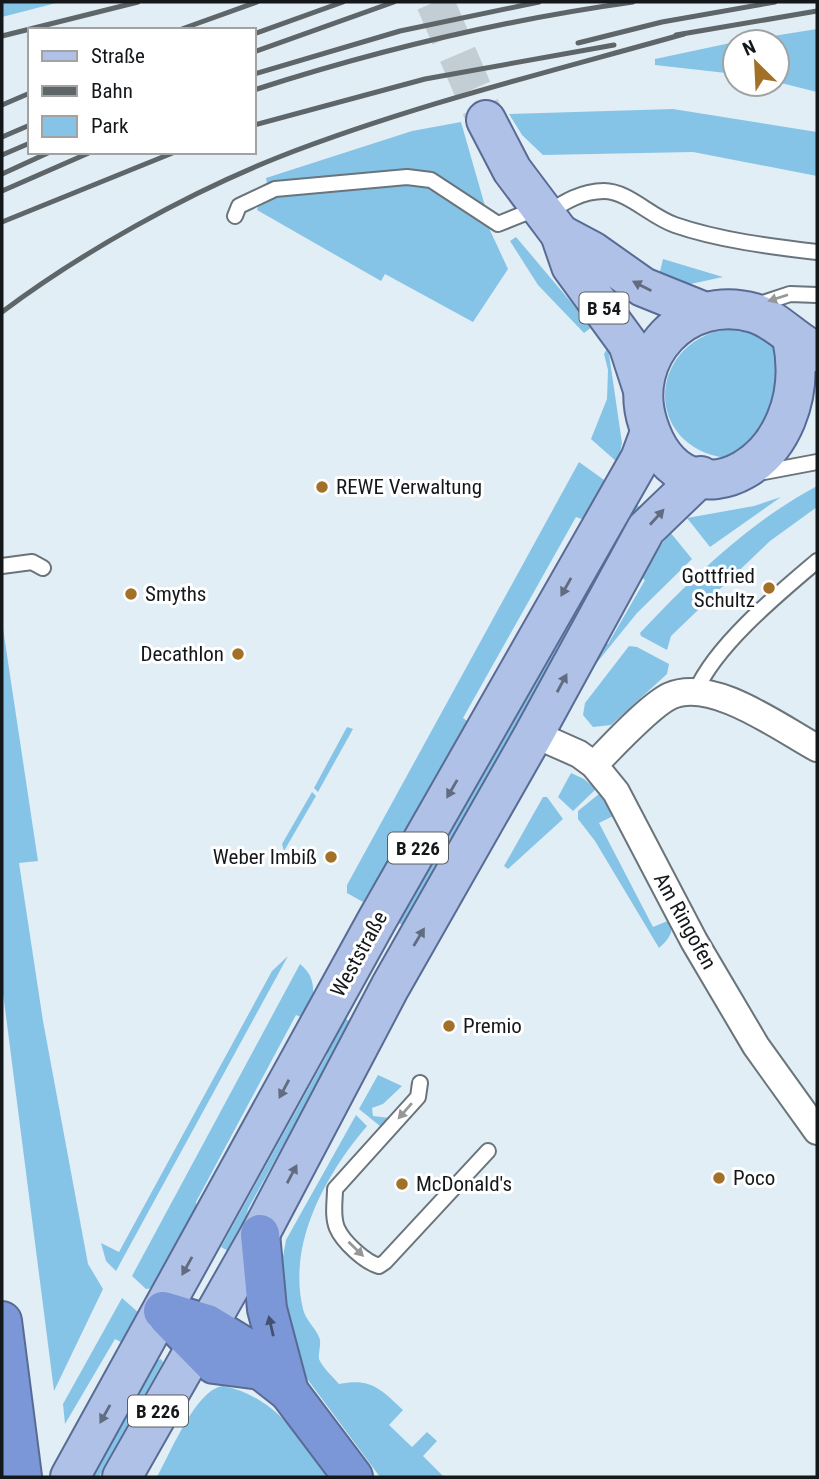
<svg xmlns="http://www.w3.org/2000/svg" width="819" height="1479" font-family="'Roboto Condensed',sans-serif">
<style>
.green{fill:#86c4e7}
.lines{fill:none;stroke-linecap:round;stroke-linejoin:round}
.primary-tunnel{stroke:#c3ced4;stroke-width:38;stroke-dasharray:38 19;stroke-linecap:butt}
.service-casing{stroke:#6a747b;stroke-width:18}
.minor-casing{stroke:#6a747b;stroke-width:30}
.primary-casing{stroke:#586b95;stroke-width:42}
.motorway-casing{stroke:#586b95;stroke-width:42}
.service{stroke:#fff;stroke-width:14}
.minor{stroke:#fff;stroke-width:26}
.primary{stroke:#b0c1e7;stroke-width:38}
.motorway{stroke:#7c97d7;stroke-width:38}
.rail{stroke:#5f6669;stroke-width:5}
.oneway{fill:#626c80}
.oneway2{fill:#959798}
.oneway3{fill:#43516f}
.poi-dot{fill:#a37027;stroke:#fff;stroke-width:2.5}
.labels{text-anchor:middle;stroke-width:6;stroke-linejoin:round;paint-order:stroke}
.shield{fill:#fff;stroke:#5a5d5f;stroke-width:2}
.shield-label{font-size:19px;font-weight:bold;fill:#14181a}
.poi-label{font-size:21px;fill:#14181a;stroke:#fff;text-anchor:start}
.street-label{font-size:21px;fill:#14181a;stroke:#fff}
</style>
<rect width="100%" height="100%" fill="#e2eef5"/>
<g class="green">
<path d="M2,2H60L2,17Z"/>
<path d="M817,29V92L777,82V42H736Z"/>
<path d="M735,42V74L655,65V59Z"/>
<path d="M673,109L817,132V176L693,152L543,155L522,135L509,114Z"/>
<path d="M461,122L487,213L436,175L424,172L267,183L266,178L412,131Z"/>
<path d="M408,183L427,185L488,226L508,269L473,322L385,274L381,281L257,210L260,200L301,192Z"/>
<path d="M516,237L592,327L584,333L538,285L510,241Z"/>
<path d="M663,259L723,277L681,286L657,284Z"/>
<path d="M725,329L755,334L779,351L790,417L725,458C644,446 646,345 725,329Z"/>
<path d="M608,347L622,443L618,463L591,439L607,399L608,370L604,354Z"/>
<path d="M579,462L607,482L584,520L576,517L463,718L470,723L363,902L347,893V885Z"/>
<path d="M817,486V507L770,541L671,636L667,650L641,636L640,633C693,577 748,523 817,486Z"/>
<path d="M781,497L710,547L687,518L754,506Z"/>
<path d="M633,502L641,508L557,648L520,733L410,930L394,920Z"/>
<path d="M670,532L692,559L637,613L586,676L602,642L608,644L645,580L640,576Z"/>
<path d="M2,622L38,861L19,863L43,1021L88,1264L103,1289L54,1391L2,985Z"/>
<path d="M629,646L637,647L669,664L667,674L611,725L593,727L583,715L585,703Z"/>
<path d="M347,727L353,729L318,792L314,788Z"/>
<path d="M571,773L584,779L596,789L573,811L558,797Z"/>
<path d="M312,792L316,796L284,851L282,844Z"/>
<path d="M599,794L615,815L599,823L653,927L670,920C675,932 668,940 659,948L595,841L578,819V811Z"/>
<path d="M543,797H547L563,819L508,869L504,866Z"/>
<path d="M288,956L116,1271L106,1261L101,1243L119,1252L272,971Z"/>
<path d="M300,964C319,979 314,999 306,1019L296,1015L196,1202L197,1215L159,1287L146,1289L132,1276Z"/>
<path d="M337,1014L351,1022L248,1209L244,1226L230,1252L221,1247L327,1055Z"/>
<path d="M378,1075L402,1086L383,1104L372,1108L373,1116L390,1118L380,1126L359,1109Z"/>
<path d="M356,1115L367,1126C326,1174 287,1243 303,1309C306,1321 315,1327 319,1337C322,1343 318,1352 319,1359C322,1367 333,1377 339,1384C372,1378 380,1389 403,1410L389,1425L412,1447L427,1432L437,1441L423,1456L444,1477H380L302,1372L276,1264L282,1262L286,1240Z"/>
<path d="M122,1298L139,1313L127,1345L115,1339L65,1424L63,1404Z"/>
<path d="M161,1359L163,1362L99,1477H87L155,1361Z"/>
<path d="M223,1386C273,1395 303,1440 332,1477H157C170,1454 196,1389 223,1386Z"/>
</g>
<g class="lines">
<path class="primary-tunnel" d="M435,2L486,120"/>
<g class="service-casing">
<g id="service">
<path d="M546,214C564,202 582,191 604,191C628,191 651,217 675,225C718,240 773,247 817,252"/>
<path d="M235,216L239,206L275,189L407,177L431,180L498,224L538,208"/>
<path d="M757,305L790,294L817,295"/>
<path d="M764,472L817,462"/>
<path d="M2,566L32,562L43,568"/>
<path d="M696,691C716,645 778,594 817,561"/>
<path d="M420,1083L418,1097L335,1189C335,1201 332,1216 337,1228C343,1242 365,1262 379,1266L385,1262L488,1151"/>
</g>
</g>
<g class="minor-casing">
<g id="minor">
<path d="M534,734L579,754L594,765L616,792L694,941L756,1046L817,1131"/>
<path d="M594,765C611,748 649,706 670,696C712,677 780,728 817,748"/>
</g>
</g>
<g class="primary-casing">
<g id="primary">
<path d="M486,120L512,170L560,234L571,266L628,344L642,387"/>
<path d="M560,234L592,251L643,287L705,312"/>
<path d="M792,338C819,462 684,537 648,424C626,357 685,293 754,313C778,320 794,342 817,352"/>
<path d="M70,1477L377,920L640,459L650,432"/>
<path d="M122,1477L260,1234L390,987L534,734L646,529L701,476"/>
</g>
</g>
<g class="motorway-casing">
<g id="motorway">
<path d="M260,1234L267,1309L289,1392"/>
<path d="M163,1311L207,1324L243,1346L261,1370L289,1392L353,1477"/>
<path d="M168,1317L214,1364L261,1370"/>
<path d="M2,1321L22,1477"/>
</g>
</g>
<use href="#service" class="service"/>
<use href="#minor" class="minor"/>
<use href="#primary" class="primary"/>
<use href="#motorway" class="motorway"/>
<g class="rail">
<path d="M179,30L257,2"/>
<path d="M254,34L343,2"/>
<path d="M676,35L817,11"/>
<path d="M2,36L138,2"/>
<path d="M578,43L662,22L775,2"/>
<path d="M254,52L394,2"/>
<path d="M254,74L400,31L539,2"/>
<path d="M254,90C378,50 504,20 633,2"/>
<path d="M2,105L30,93"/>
<path d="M254,125L425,79L614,45"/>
<path d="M2,137L30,125"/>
<path d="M2,155L30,143"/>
<path d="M2,174L50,152"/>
<path d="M2,191L91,152"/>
<path d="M2,222L175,152"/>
<path d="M2,312C82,252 186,194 279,157C410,106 549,72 684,34"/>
</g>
</g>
<defs><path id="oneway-solid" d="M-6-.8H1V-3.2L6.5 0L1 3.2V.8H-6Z" transform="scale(1.75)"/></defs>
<g class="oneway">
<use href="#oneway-solid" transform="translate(642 286) rotate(-153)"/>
<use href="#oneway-solid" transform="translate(657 517) rotate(-48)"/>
<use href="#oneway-solid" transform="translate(566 587) rotate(119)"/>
<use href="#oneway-solid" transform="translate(562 683) rotate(-62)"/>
<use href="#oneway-solid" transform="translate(452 789) rotate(120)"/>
<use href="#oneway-solid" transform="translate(419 937) rotate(-59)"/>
<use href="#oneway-solid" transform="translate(284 1089) rotate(118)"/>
<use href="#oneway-solid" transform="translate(292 1174) rotate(-62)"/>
<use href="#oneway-solid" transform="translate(187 1266) rotate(119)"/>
<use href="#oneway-solid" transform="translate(105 1414) rotate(119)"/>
</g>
<g class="oneway2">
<use href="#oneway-solid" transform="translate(778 298) rotate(162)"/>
<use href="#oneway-solid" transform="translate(405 1111) rotate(131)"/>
<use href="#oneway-solid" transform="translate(356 1249) rotate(44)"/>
</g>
<use class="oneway3" href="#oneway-solid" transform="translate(271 1326) rotate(-103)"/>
<g class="poi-dot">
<circle cx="322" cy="487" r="7"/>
<circle cx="769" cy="588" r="7"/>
<circle cx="131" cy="594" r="7"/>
<circle cx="238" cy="654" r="7"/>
<circle cx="331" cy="857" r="7"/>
<circle cx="449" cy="1026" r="7"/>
<circle cx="719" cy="1178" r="7"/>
<circle cx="402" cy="1184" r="7"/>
</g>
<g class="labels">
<g class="shield">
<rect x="579.5" y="292.5" width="49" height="31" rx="5"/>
<rect x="388" y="832.5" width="60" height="31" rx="5"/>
<rect x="128" y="1395.5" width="60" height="31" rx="5"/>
</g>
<g class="shield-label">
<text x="604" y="315">B 54</text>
<text x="418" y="855">B 226</text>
<text x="158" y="1418">B 226</text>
</g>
<g class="poi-label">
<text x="336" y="494">REWE Verwaltung</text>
<text x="755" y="583" text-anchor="end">Gottfried<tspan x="755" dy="24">Schultz</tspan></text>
<text x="145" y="601">Smyths</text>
<text x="224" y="661" text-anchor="end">Decathlon</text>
<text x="317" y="864" text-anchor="end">Weber Imbiß</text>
<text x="463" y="1033">Premio</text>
<text x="733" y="1185">Poco</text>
<text x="416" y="1191">McDonald's</text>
</g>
<g class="street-label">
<text transform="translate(685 921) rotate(61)" y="7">Am Ringofen</text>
<text transform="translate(359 954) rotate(-61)" y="7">Weststraße</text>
</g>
</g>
<rect width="819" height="1479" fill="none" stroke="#14181a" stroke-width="7"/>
<rect x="28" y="28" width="228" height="126" fill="#ffffff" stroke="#a1a3a3" stroke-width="2"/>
<rect x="42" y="51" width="35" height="10" fill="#b0c1e7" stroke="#a1a3a3" stroke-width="2"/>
<text x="91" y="63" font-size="21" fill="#14181a">Straße</text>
<rect x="42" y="86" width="35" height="10" fill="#5f6669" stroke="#a1a3a3" stroke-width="2"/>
<text x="91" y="98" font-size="21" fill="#14181a">Bahn</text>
<rect x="42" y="116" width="35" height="21" fill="#86c4e7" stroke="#a1a3a3" stroke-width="2"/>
<text x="91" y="133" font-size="21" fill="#14181a">Park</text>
<g transform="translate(756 63) rotate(336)"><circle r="33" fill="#ffffff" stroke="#a1a3a3" stroke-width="2"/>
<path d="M0-5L12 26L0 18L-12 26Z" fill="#a37027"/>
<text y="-10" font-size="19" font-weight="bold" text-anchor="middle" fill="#14181a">N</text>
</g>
</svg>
